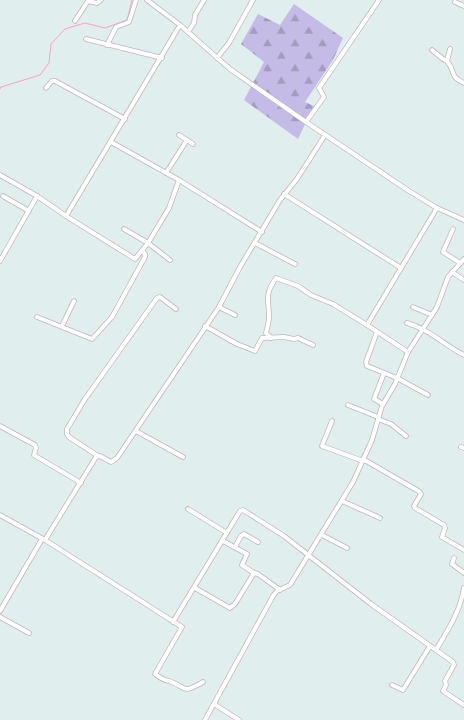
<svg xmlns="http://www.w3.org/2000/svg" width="464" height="720" font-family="Quicksand,sans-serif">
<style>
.forest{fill:url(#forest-firs)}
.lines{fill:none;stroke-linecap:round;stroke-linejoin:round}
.stream{stroke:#ffa0c0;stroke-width:1}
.minor-casing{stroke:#bfb6b8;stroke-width:5.5}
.minor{stroke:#fff;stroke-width:4}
</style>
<defs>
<pattern id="forest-firs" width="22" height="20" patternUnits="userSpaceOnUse" patternTransform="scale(1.25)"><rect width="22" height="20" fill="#c5bbe7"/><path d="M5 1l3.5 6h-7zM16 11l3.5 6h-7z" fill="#a49bbe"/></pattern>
</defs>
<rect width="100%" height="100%" fill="#e1eeee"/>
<path class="forest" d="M294,4L343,38L333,60L305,102L314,106L298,139L244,100L264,62L241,44L258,14L280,25Z"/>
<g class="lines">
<path class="stream" d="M0,89L1,87L40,75L49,63L51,44L65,29L85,23L105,28L127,20L132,0"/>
<g class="minor-casing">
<g id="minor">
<path d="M147,0L180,25L230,69L306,122L409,191L437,208L464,220"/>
<path d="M455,2L464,6"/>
<path d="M75,21L88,1L97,3L101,0"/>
<path d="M188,32L194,23L195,15L204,0"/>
<path d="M86,39L162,58"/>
<path d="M107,45L116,27L129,22L136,0"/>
<path d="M450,49L447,61C456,72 449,76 464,83"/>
<path d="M432,50L443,59L447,61"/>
<path d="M217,58L229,43L253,0"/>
<path d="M46,88L52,81H55L125,119"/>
<path d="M306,122L324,97L319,88L379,0"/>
<path d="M179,135L193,144"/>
<path d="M111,142L179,180L262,232"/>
<path d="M166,173L187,140"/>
<path d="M0,175L37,196"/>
<path d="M284,194L401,268"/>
<path d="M3,196L29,211"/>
<path d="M66,216L135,259L148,243L169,208L179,180"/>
<path d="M124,229L148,243L170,260"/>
<path d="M453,229L443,252L460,263"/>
<path d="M255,243L295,264"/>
<path d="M0,261L37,196L66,216L180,25"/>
<path d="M452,272L464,280"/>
<path d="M219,307L235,315"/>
<path d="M413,307L432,315"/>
<path d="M37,317L92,339L112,317L145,257V254L142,251"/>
<path d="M407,323C429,329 444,345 464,355"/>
<path d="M367,325L408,352"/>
<path d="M62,326L74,301"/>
<path d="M205,326L237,344L255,351L262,338L284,337L294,339L298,338L313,345"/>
<path d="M377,332L366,362L367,366L397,378L428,395"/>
<path d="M271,338L266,333C267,328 269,323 269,317C269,299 264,295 276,278L298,286L311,295L333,304L367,325L437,208"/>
<path d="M383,404L374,399L384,373"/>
<path d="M348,405L378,417"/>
<path d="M378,419L391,424L406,436"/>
<path d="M332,421L322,446L363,461"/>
<path d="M0,426L35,445L36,448L34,455L81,483"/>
<path d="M136,431L183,457"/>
<path d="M461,447L464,448"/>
<path d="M98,456L69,437L67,434V429L85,399L157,298L160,297L176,309"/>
<path d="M363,459L420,492L421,494L414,506L415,508L444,525L445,528L442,537L464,550"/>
<path d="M342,501L380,518"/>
<path d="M188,509L227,533"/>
<path d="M0,515L45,540L96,457L100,456L111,462L117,458L219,307L240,267L280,200L297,179L325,135"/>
<path d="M322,535L347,548"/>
<path d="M45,540L182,627L155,674C160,678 163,680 169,681C188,687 180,695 203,682"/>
<path d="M223,541L247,554L242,565L254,573"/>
<path d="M235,547L241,536L244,534L258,542"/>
<path d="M454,558L452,564L464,573"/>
<path d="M195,588L230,608L235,604L254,573L258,574L280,590"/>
<path d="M0,611L42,539"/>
<path d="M0,617L29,633"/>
<path d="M173,622L240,511L243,510L284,536L371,604L453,662L454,665L445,681L446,685L443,691L464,705"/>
<path d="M436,650C448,630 460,612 464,588"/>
<path d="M392,685L403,690L430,646"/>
<path d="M214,704L239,720"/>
<path d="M205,720L273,596L277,591L290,585L353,482L372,440L382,406L395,384L408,352L437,307L448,277L464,259"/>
</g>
</g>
<use href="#minor" class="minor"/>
</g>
</svg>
